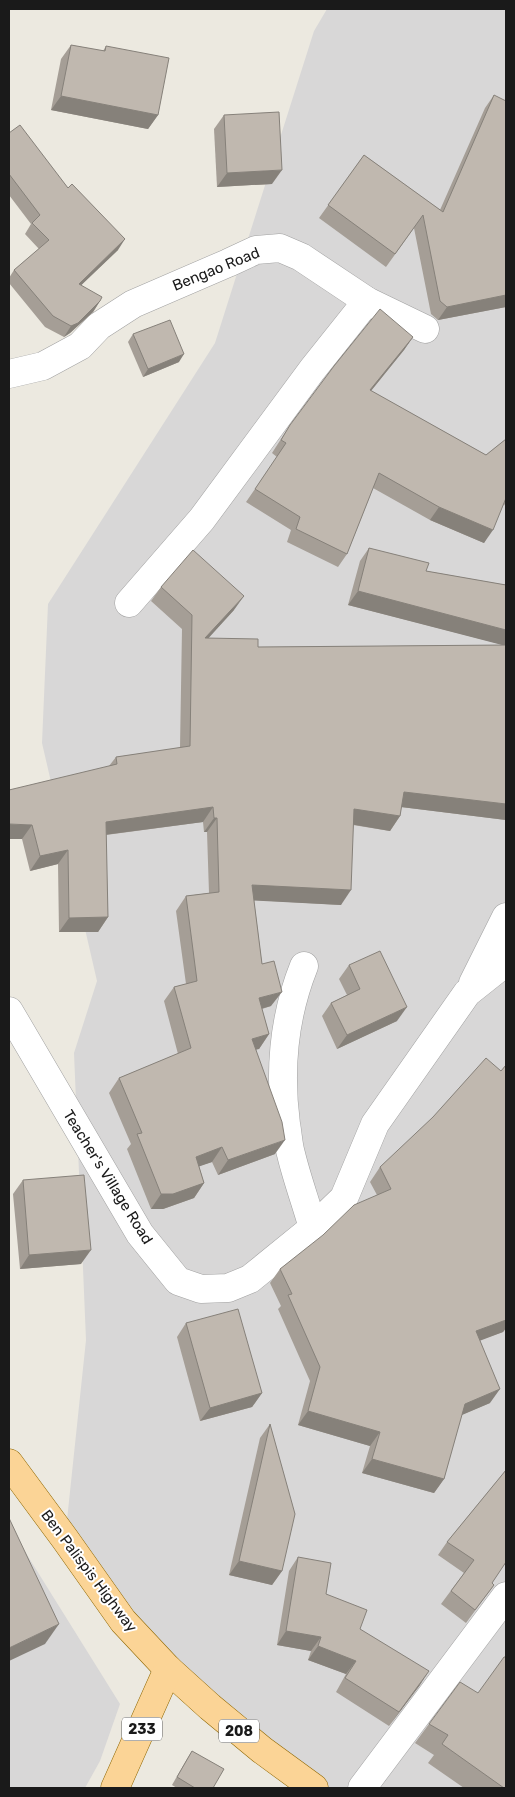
<svg xmlns="http://www.w3.org/2000/svg" width="515" height="1797" font-family="Rubik,sans-serif">
<style>
.residential{fill:#d8d7d7}
.lines{fill:none;stroke-linecap:round;stroke-linejoin:round}
.street-casing{stroke:#a1a1a1;stroke-width:29}
.primary-casing{stroke:#8f6701;stroke-width:29}
.street{stroke:#fff;stroke-width:28}
.primary{stroke:#fbd496;stroke-width:28}
.wall{fill:#a59e96}
.shaded-wall{fill:#86817a}
.building{fill:#c0b8af;stroke:#86817a}
.labels{text-anchor:middle;stroke-width:4;stroke-linejoin:round;paint-order:stroke}
.shield{fill:#fff;stroke:#5f5f5f;stroke-width:1}
.shield-label{font-size:14px;font-weight:bold;fill:#1a1a1a}
.street-label{font-size:15px;fill:#1a1a1a;stroke:#fff}
</style>
<rect width="100%" height="100%" fill="#ece9e0"/>
<g class="residential">
<path d="M327,9H506V1788H314L262,1750L65,1539L86,1340L74,1053L97,981L42,743L48,604L215,343L314,31Z"/>
<path d="M9,1526L120,1704L100,1761L85,1788H9Z"/>
</g>
<g class="lines">
<g class="street-casing">
<g id="street">
<path d="M9,374L43,366L80,346L99,326L133,304L228,263L256,250L280,248L301,257L367,301L425,329"/>
<path d="M129,603L202,519L312,370L367,301"/>
<path d="M304,966C284,1016 279,1070 286,1124C288,1134 288,1144 291,1154C297,1179 306,1203 313,1228"/>
<path d="M473,983L506,917"/>
<path d="M9,1011L140,1234L178,1281L201,1289L228,1288L250,1279L313,1228L344,1198L375,1124L467,993L506,962"/>
<path d="M362,1788L506,1596"/>
</g>
</g>
<g class="primary-casing">
<g id="primary">
<path d="M9,1463L65,1539L123,1621L168,1669L210,1707L262,1750L314,1788"/>
<path d="M115,1788L168,1669"/>
</g>
</g>
<use href="#street" class="street"/>
<use href="#primary" class="primary"/>
</g>
<g class="wall">
<path d="M71,45L103,51L106,46L158,115L148,129L51,110L61,59Z"/>
<path d="M494,95L506,307L438,320L431,314L414,228L386,267L319,218L364,155L440,210L485,108Z"/>
<path d="M224,115L272,184L217,187L214,129Z"/>
<path d="M9,133L68,188L118,250L81,285L100,301L93,312L70,333L64,337L45,327L9,283V278L14,270L39,249L25,234L31,224L9,195Z"/>
<path d="M133,334L179,362L143,377L128,342Z"/>
<path d="M413,337L404,350L371,391L486,455L506,439V507L504,504L484,543L430,520L373,488L347,554L338,567L287,542L291,530L246,502L277,457L272,453L290,425Z"/>
<path d="M369,548L426,571L506,585V820L401,807L400,816L390,831L353,825L341,905L254,900L262,964L271,1006L262,1009L269,1034L259,1049H256L275,1154L218,1175L212,1162L199,1166L204,1183L194,1198L163,1209H151L127,1149L131,1144L109,1093L119,1078L178,1054L164,1001L174,987L186,984L176,911L186,896L209,893L207,832H204L203,822L106,835L108,917L98,932H59L58,864L30,871L22,839H9L109,766L116,757L180,748L182,629L151,601L161,587L234,610L208,638L258,647L504,645L348,605L360,561Z"/>
<path d="M349,965L397,1021L337,1049L322,1016L331,1003L347,995L339,979Z"/>
<path d="M506,1065V1328L503,1332L480,1340L490,1403L461,1415L444,1479L434,1493L362,1473L370,1446L298,1425L310,1381L278,1309L281,1306L270,1283L280,1269L377,1195L370,1182L380,1167L501,1071Z"/>
<path d="M23,1180L81,1264L20,1269L13,1194Z"/>
<path d="M186,1323L262,1393L252,1407L200,1421L177,1337Z"/>
<path d="M270,1424L282,1571L272,1585L229,1575L260,1438Z"/>
<path d="M506,1470L492,1583L494,1585L466,1623L441,1604L464,1573L438,1555L447,1542Z"/>
<path d="M298,1557L326,1594L360,1629L420,1685L389,1726L336,1692L346,1674L308,1660L311,1651L277,1645L289,1571Z"/>
<path d="M478,1693L506,1788H464L428,1763L434,1755L415,1743L429,1724Z"/>
<path d="M192,1751L213,1788H177L172,1785L187,1759Z"/>
</g>
<g class="shaded-wall">
<path d="M61,96L158,115L148,129L51,110Z"/>
<path d="M282,170L272,184L217,187L227,173Z"/>
<path d="M125,239L118,250L71,295L79,284Z"/>
<path d="M506,295V307L438,320L447,307Z"/>
<path d="M100,301L93,312L70,333L64,337L71,326Z"/>
<path d="M413,337L404,350L361,403L370,390Z"/>
<path d="M184,354L179,362L143,377L148,369Z"/>
<path d="M439,507L493,530L484,543L430,520Z"/>
<path d="M358,591L506,630V646L348,605Z"/>
<path d="M244,596L234,610L195,653L205,638Z"/>
<path d="M404,792L506,804V820L393,806Z"/>
<path d="M213,807L203,822L96,836L106,822Z"/>
<path d="M354,809L400,816L390,831L344,823Z"/>
<path d="M214,818H217L207,832H204Z"/>
<path d="M9,824L32,825L22,839H9Z"/>
<path d="M68,850L58,864L30,871L40,856Z"/>
<path d="M252,885L351,890L341,905L242,900Z"/>
<path d="M108,917L98,932H59L69,918Z"/>
<path d="M282,992L271,1006L249,1012L259,998Z"/>
<path d="M407,1007L397,1021L337,1049L347,1035Z"/>
<path d="M269,1034L259,1049L242,1053L252,1039Z"/>
<path d="M285,1140L275,1154L218,1175L228,1160Z"/>
<path d="M222,1147L212,1162L186,1171L196,1157Z"/>
<path d="M204,1183L194,1198L163,1209H151L161,1194Z"/>
<path d="M91,1250L81,1264L20,1269L29,1255Z"/>
<path d="M506,1320V1328L503,1332L466,1346L476,1331Z"/>
<path d="M500,1389L490,1403L455,1418L465,1404Z"/>
<path d="M262,1393L252,1407L200,1421L210,1408Z"/>
<path d="M308,1411L380,1432L370,1446L298,1425Z"/>
<path d="M372,1459L444,1479L434,1493L362,1473Z"/>
<path d="M239,1561L282,1571L272,1585L229,1575Z"/>
<path d="M59,1624L45,1644L9,1661V1648Z"/>
<path d="M286,1631L321,1637L311,1651L277,1645Z"/>
<path d="M318,1646L356,1661L346,1674L308,1660Z"/>
<path d="M429,1671L420,1685L389,1726L399,1712Z"/>
</g>
<g class="building">
<path d="M71,45L105,51L106,46L169,58L158,115L61,96Z"/>
<path d="M494,95L506,101V295L447,307L440,301L423,215L395,254L328,205L364,155L443,212Z"/>
<path d="M279,112L282,170L227,173L224,115Z"/>
<path d="M20,125L68,188L72,184L125,239L79,284L102,297L100,301L78,323L71,326L53,316L14,270L49,240L32,223L40,215L9,174V133Z"/>
<path d="M380,309L413,337L370,390L486,455L506,439V498L493,530L439,507L379,473L347,554L296,529L300,517L255,489L286,443L281,440L290,425L334,366Z"/>
<path d="M170,320L184,354L148,369L133,334Z"/>
<path d="M369,548L429,563L426,571L506,585V630L358,591Z"/>
<path d="M193,550L244,596L205,638L258,639V647L506,645V804L404,792L400,816L354,809L351,890L252,885L262,964L274,961L282,992L259,998L269,1034L252,1039L282,1122L285,1140L228,1160L222,1147L196,1157L204,1183L173,1194H161L137,1134L142,1133L119,1078L191,1048L174,987L197,981L186,896L219,892L217,818H214L213,807L106,822L108,917L69,918L68,850L40,856L32,825L9,824V790L117,764L116,757L190,746L192,615L161,587Z"/>
<path d="M380,951L407,1007L347,1035L331,1003L360,989L349,965Z"/>
<path d="M486,1058L501,1071L506,1065V1320L476,1331L500,1389L465,1404L444,1479L372,1459L380,1432L308,1411L320,1367L288,1295L292,1294L280,1269L323,1235L354,1205L391,1189L380,1167L433,1117Z"/>
<path d="M84,1175L91,1250L29,1255L23,1180Z"/>
<path d="M238,1309L262,1393L210,1408L186,1323Z"/>
<path d="M270,1424L295,1514L282,1571L239,1561Z"/>
<path d="M506,1470V1562L492,1583L494,1585L475,1610L451,1591L474,1560L447,1542Z"/>
<path d="M9,1518L59,1624L9,1648Z"/>
<path d="M298,1557L331,1563L326,1594L367,1610L360,1629L429,1671L399,1712L345,1678L356,1661L318,1646L321,1637L286,1631Z"/>
<path d="M504,1657H506V1788H504L442,1744L448,1735L429,1724L460,1682L478,1693Z"/>
<path d="M192,1751L224,1769L213,1788H195L177,1777Z"/>
</g>
<g class="labels">
<g class="shield">
<rect x="122" y="1717.5" width="40" height="23" rx="4"/>
<rect x="219" y="1719.5" width="40" height="23" rx="4"/>
</g>
<g class="shield-label">
<text x="142" y="1734">233</text>
<text x="239" y="1736">208</text>
</g>
<g class="street-label">
<text transform="translate(216 269) rotate(-22)" y="5">Bengao Road</text>
<text transform="translate(108 1177) rotate(58)" y="5">Teacher's Village Road</text>
<text transform="translate(89 1571) rotate(53)" y="5">Ben Palispis Highway</text>
</g>
</g>
<rect width="515" height="1797" fill="none" stroke="#1a1a1a" stroke-width="20"/>
</svg>
